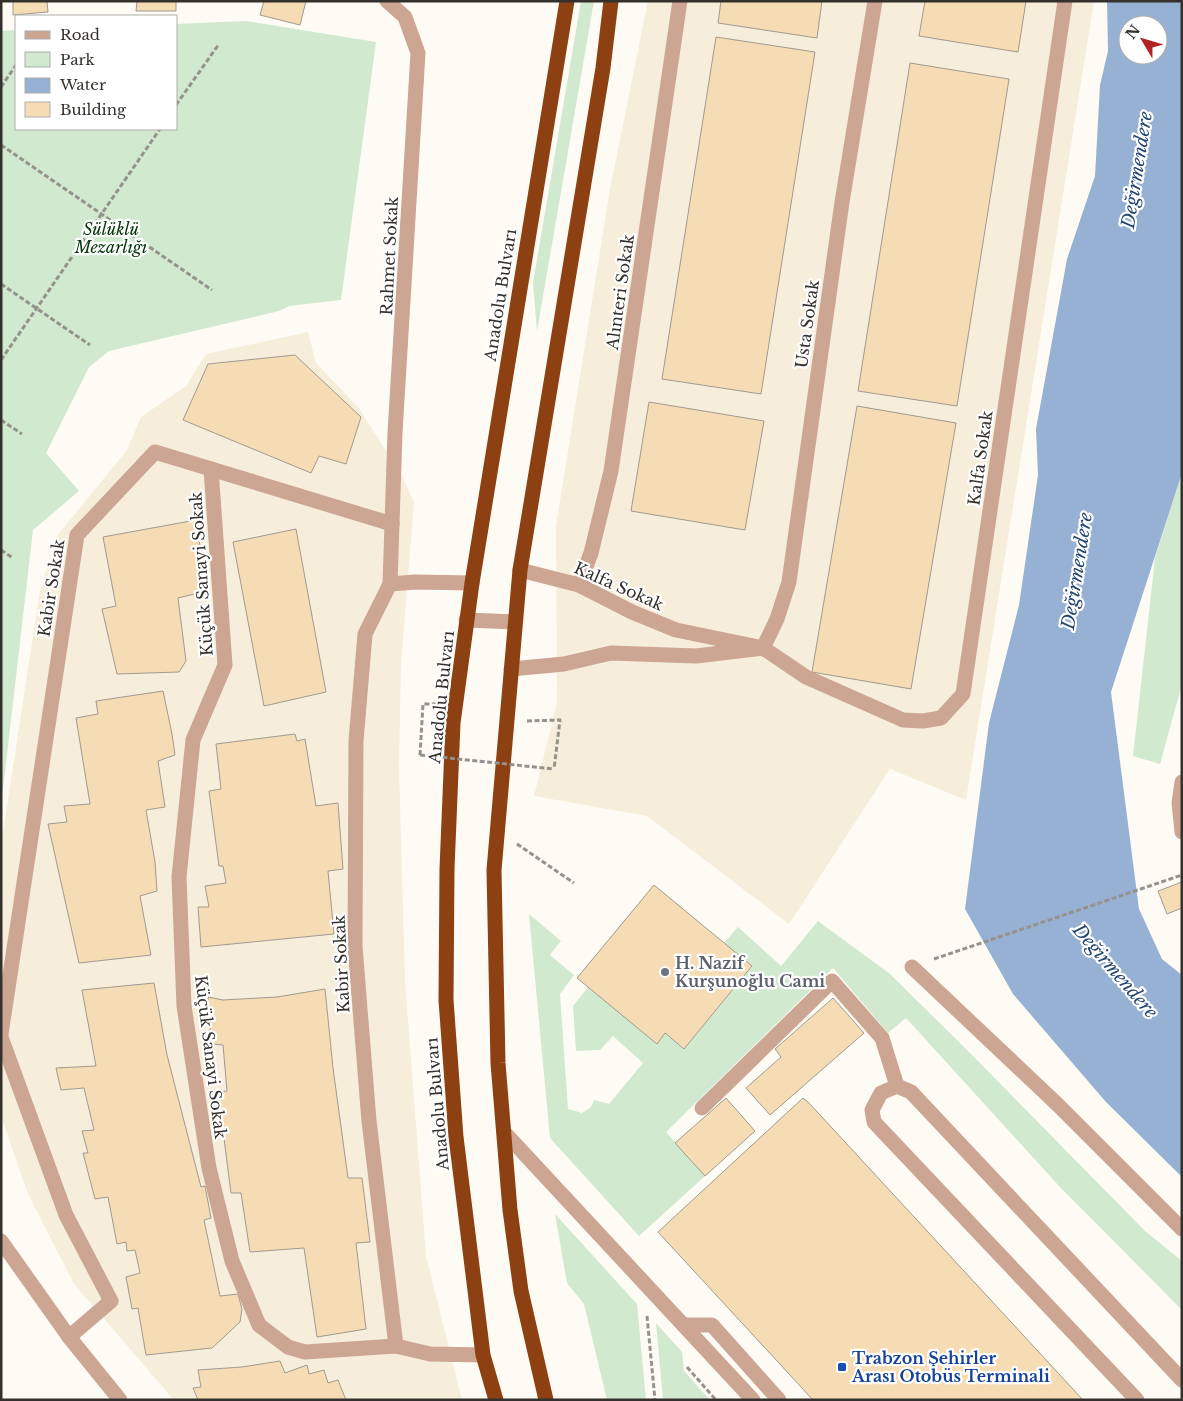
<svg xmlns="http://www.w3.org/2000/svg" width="1183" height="1401" font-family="'Libre Baskerville',serif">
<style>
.built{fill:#f7eddb}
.green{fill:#d0e9cf}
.water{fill:#97b1d4;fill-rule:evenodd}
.building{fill:#f5dcb5;stroke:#a09a90}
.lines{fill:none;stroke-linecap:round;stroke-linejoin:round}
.path{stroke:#95928d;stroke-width:3;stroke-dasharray:5 2.5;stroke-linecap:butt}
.minor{stroke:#cca593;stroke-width:15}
.highway{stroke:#8d4012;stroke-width:15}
.path-bridge{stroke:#95928d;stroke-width:3;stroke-dasharray:5 2.5;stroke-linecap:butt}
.worship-dot{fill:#6b7280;stroke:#fff;stroke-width:2}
.transit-dot{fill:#1a4fb4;stroke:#fff;stroke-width:2}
.labels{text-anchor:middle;stroke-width:4.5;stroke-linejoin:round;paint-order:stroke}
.park-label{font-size:16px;font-style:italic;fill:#053508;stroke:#fff}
.street-label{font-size:16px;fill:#34312d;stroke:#fff}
.worship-label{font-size:16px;font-weight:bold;fill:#5b616d;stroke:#fff;text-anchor:start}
.transit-label{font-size:16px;font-weight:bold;fill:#164399;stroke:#fff;text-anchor:start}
.water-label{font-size:18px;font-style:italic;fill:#214471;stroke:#fff}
</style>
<rect width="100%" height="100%" fill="#fefbf4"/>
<g class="built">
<path d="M648,1H1094L966,800L890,769L789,924L647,816L534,796L557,703L556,526L610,189Z"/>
<path d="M308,332L316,363L359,408L403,478L414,502L401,664L399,766L405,981L426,1256L462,1400H174L74,1284L28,1194L1,1116V845L40,591L57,536L127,450L141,417L186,386L206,354Z"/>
</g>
<g class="green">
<path d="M581,1H594L537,331L533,283Z"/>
<path d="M246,21L376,42L341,300L289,306L279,311L109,351L89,367L46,453L79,491L33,530L1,806V31L16,30V129H176V24Z"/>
<path d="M1182,473V684L1160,764L1133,756L1155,558Z"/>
<path d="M529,914L561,941L550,955L574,975L560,994L568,1109L582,1113L591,1107L594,1100L609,1104L643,1063L613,1036L600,1050L576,1051L573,1006L588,987L657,1043L665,1033L684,1049L752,967L724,943L738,927L781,966L818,921L890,974L969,1052L1145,1231L1182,1261V1310L1059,1186L906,1018L888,1033L833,968L666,1132L705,1176L639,1236L550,1138Z"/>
<path d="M555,1214L637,1304L646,1400H607L584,1304L567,1283Z"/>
<path d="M656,1323L682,1352L684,1371L710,1400H663Z"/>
</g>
<path class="water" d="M1107,1H1182V473L1111,692L1139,909L1162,959L1182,975V1177L1106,1102L1013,994L965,909L989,723L1019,605L1038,475L1036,429L1067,259L1095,176L1100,85L1108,51ZM1128,25H1158V55H1128Z"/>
<g class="building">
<path d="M13,1H47L48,12L13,15Z"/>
<path d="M137,1H176V11H136Z"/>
<path d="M264,1H306L300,25L260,15Z"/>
<path d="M721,1H822L817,38L718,23Z"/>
<path d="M925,1H1026L1018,52L919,36Z"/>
<path d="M716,37L815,52L761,394L662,379Z"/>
<path d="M910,63L1009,79L957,406L858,391Z"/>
<path d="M295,355L361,417L346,464L319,456L311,473L183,420L208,364Z"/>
<path d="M649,402L764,421L745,530L631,511Z"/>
<path d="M857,406L956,423L911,689L812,672Z"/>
<path d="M196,520L207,591L178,598L186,661L179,672L117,674L102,609L116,606L103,537Z"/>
<path d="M296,529L326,692L264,706L233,542Z"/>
<path d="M163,691L172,734L175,755L158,761L165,807L146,810L155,862L157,891L140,896L151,955L79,963L48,824L67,822L64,806L90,804L76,718L98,714L96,701Z"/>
<path d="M295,734L297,741L305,739L316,806L338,803L343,869L328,871L334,934L201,947L198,907H209L205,886L226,883L223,866H219L209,791L221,789L216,744Z"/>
<path d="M1182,882V908L1167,914L1158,891Z"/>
<path d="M654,885L752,966L684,1049L665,1033L657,1044L577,978Z"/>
<path d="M154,983L167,1055L201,1187L205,1186L211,1218L204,1220L220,1296L238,1294L242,1309L240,1322L212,1348L146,1355L138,1308L132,1309L126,1277L140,1273L135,1250L127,1251L126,1242L117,1244L108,1197L95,1199L83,1153H88L82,1131L94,1130L84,1088L61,1090L56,1068L96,1066L82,990Z"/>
<path d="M325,989L333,1068L348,1178H362L370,1242L356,1243L366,1329L317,1337L304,1248L250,1252L241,1193H231L218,1092L227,1091L223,1045L211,1044L208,997L223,1000L277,997Z"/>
<path d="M833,998L864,1033L770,1115L746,1088L781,1057L775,1049Z"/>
<path d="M726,1098L755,1131L705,1176L675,1143Z"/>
<path d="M803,1098L809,1103L1083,1400H813L658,1232Z"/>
<path d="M280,1361L285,1373L307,1365L309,1374L324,1370L328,1383L338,1380L346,1400H198L193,1388L201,1387L198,1370L242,1367Z"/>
</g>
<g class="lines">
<g class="path">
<path d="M1,87L16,65"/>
<path d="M176,105L219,44"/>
<path d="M1,145L212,290"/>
<path d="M1,284L90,345"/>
<path d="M1,360L160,129"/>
<path d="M1,420L22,434"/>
<path d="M1,550L13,558"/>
<path d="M527,721L560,720L554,769"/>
<path d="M420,755L423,704H436"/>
<path d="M517,844L574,883"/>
<path d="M934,959L1182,875"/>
<path d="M647,1316L655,1400"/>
<path d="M687,1367L716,1400"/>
</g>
<g class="minor">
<path d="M387,1L405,17L418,53L395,433L390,584L415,582L472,583"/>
<path d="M211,469L225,665L193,740L179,877L184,1006L209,1168L232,1261L259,1325L288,1347L305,1352L396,1346L430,1354L483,1355"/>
<path d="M520,570L579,585L632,612L676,630L763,648L777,619L789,582L842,202L875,1"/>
<path d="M390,584L365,634L356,741L355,946L369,1121L396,1346"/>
<path d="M579,585L591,553L611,471L680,1"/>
<path d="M466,620L515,622"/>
<path d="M511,669L564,664L611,653L696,656L763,648L806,677L903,720L923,721L941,718L963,694L1065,1"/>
<path d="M1182,782L1179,803L1182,832"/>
<path d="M912,967L1058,1105L1182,1229"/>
<path d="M1,1034L77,535L155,452L392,524"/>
<path d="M1,1037L66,1215L111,1301L69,1337"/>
<path d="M702,1108L832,981L882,1038L897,1086"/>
<path d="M504,1132L753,1400"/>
<path d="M1,1241L69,1337L120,1400"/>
<path d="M684,1325H712L779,1400"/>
<path d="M1137,1400L874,1122L872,1110L881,1093L897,1086L911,1092L1182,1380"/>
</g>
<g class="highway">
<path d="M496,1400L483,1355L456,1137L446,1000L447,869L453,723L472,583L567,1"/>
<path d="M546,1400L521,1291L510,1210L498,1063L494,870L520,570L603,68L611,1"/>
</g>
<path class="path-bridge" d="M420,755L554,769"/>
</g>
<circle class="worship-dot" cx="665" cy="972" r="5"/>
<rect class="transit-dot" x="837" y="1362" width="10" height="10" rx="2.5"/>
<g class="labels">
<g class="park-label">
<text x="111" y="235">Sülüklü<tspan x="111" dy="18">Mezarlığı</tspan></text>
</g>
<g class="street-label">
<text transform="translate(389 256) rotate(-87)" y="6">Rahmet Sokak</text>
<text transform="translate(620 292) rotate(-82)" y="6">Alınteri Sokak</text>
<text transform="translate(500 295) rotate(-81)" y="6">Anadolu Bulvarı</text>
<text transform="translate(807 324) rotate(-82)" y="6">Usta Sokak</text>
<text transform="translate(980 458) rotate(-82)" y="6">Kalfa Sokak</text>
<text transform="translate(201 574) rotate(-94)" y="6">Küçük Sanayi Sokak</text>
<text transform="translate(619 586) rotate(24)" y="6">Kalfa Sokak</text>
<text transform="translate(51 588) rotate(-81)" y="6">Kabir Sokak</text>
<text transform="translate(441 697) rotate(-84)" y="6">Anadolu Bulvarı</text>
<text transform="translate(341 964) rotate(-93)" y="6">Kabir Sokak</text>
<text transform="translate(211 1057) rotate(83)" y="6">Küçük Sanayi Sokak</text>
<text transform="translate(437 1104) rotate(-95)" y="6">Anadolu Bulvarı</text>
</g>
<g class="worship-label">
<text x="675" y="969">H. Nazif<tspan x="675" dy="18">Kurşunoğlu Cami</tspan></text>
</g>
<g class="transit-label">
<text x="852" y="1364">Trabzon Şehirler<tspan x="852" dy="18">Arası Otobüs Terminali</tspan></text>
</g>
<g class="water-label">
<text transform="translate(1137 170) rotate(-81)" y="6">Değirmendere</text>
<text transform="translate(1077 571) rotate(-81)" y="6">Değirmendere</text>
<text transform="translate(1115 971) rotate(49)" y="6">Değirmendere</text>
</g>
</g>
<rect width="1183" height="1401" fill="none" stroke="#34312d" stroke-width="5"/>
<rect x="15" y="15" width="162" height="115" fill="#ffffff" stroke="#aeadab"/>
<rect x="25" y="31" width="25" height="8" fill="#cca593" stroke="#aeadab"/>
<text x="60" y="40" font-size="15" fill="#34312d">Road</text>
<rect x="25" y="52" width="25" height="15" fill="#d0e9cf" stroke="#aeadab"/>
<text x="60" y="65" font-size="15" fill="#34312d">Park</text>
<rect x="25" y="78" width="25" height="15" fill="#97b1d4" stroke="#aeadab"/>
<text x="60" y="90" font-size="15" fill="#34312d">Water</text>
<rect x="25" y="102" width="25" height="15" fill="#f5dcb5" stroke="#aeadab"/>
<text x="60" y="115" font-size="15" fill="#34312d">Building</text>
<g transform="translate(1143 40) rotate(308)"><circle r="24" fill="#ffffff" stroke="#aeadab"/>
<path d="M0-4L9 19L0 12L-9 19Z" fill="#b32226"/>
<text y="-8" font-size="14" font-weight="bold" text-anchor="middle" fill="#34312d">N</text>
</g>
</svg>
